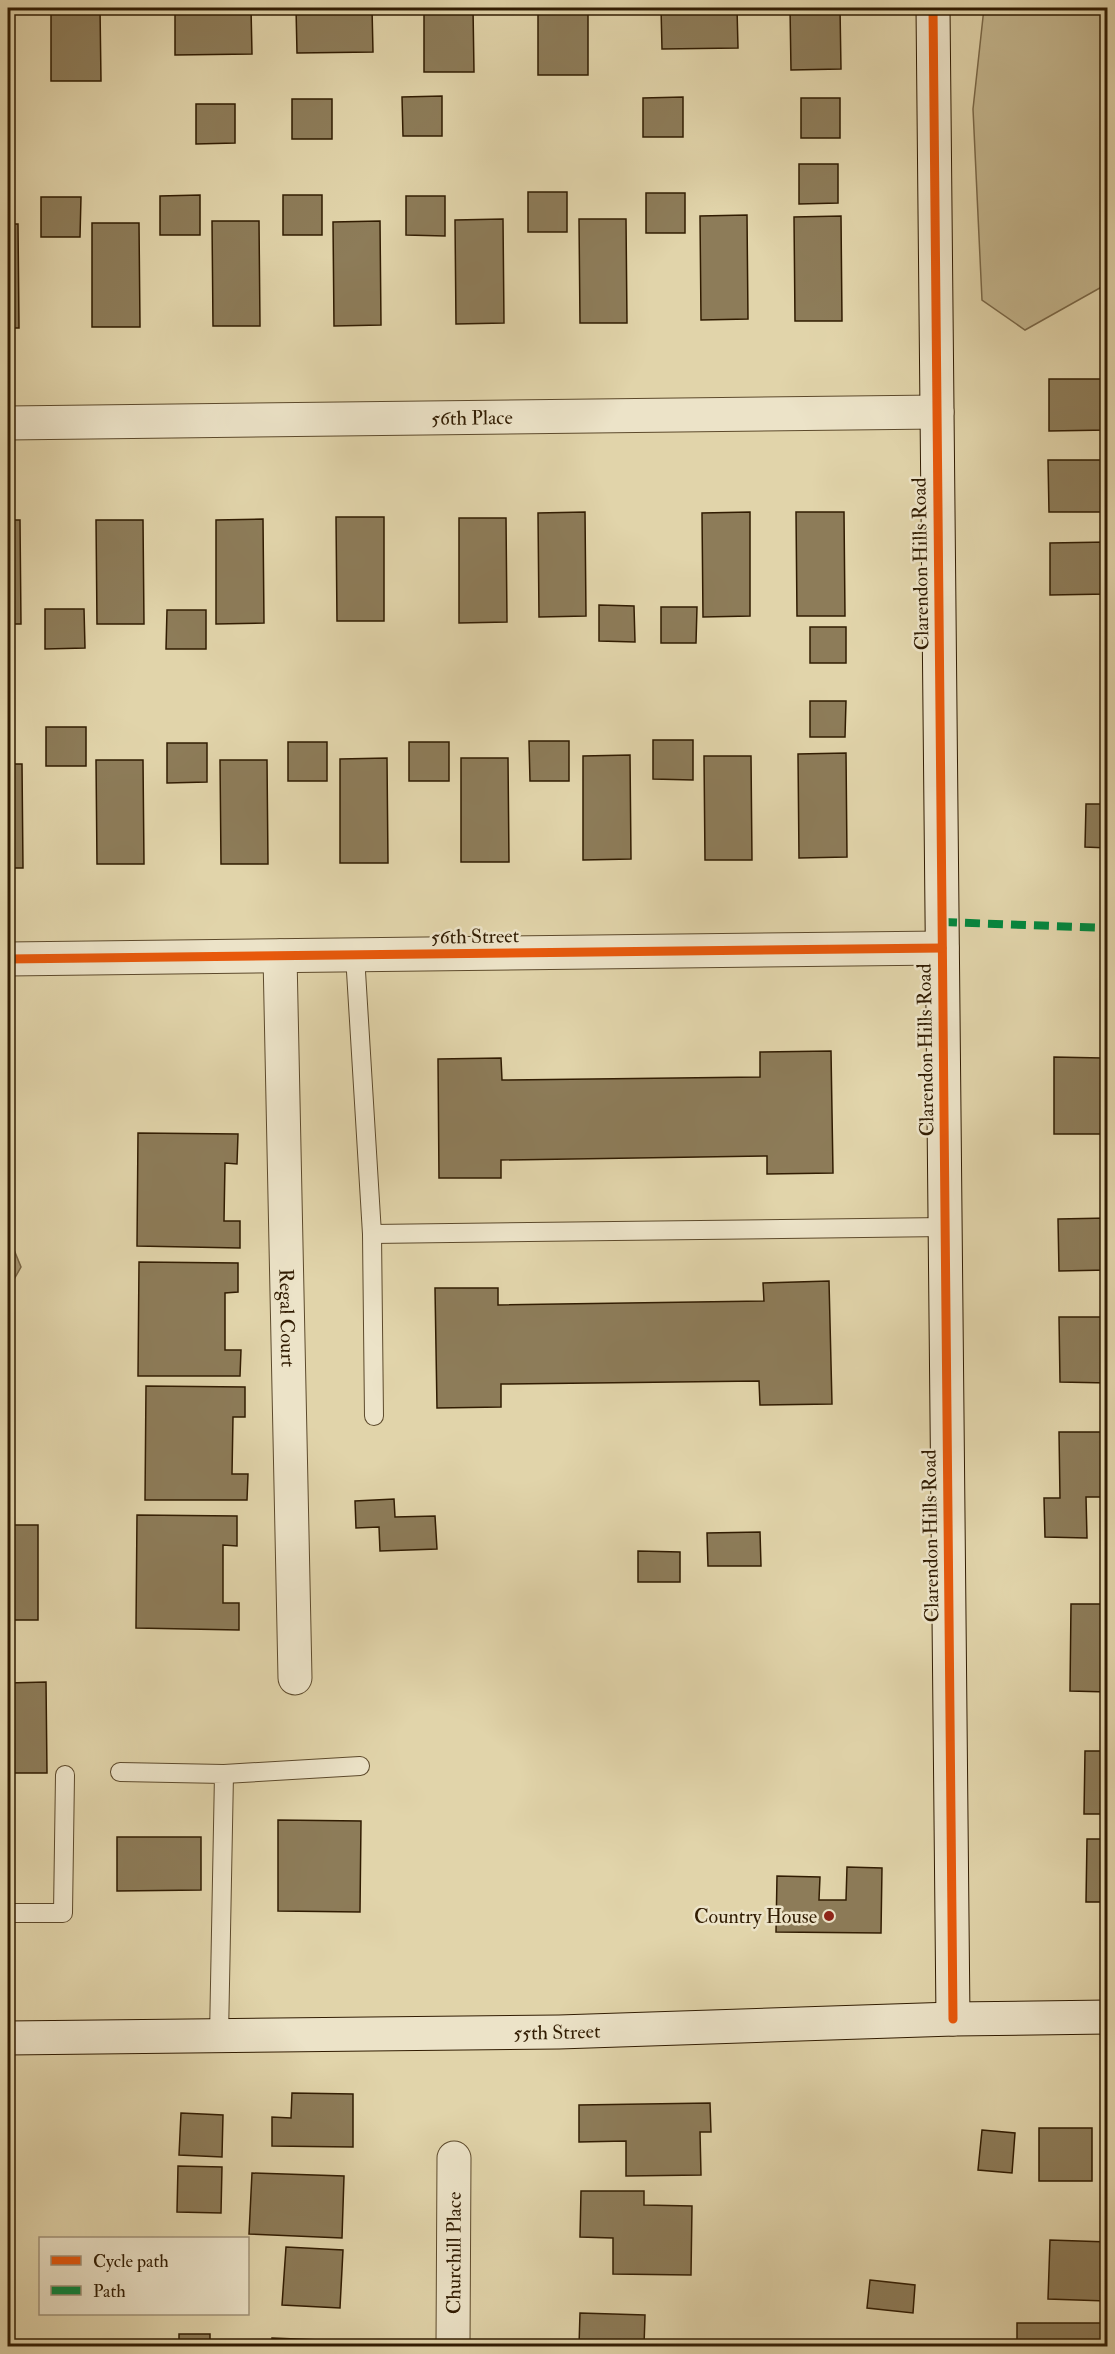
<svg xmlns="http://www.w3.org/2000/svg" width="1115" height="2354" font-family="'IM FELL Double Pica',serif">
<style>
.green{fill:#c3b58d;stroke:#7a6848;stroke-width:1.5}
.water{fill:#a59571;stroke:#776545;stroke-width:1.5}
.building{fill:#8d7c59;stroke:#311c02;stroke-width:1.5}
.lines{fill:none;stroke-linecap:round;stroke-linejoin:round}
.lane-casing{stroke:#5d4a2c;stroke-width:20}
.street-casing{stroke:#5d4a2c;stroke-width:35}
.secondary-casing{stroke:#311c02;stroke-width:35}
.lane{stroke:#ece3c8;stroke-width:18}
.street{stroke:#ece3c8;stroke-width:33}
.secondary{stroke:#ece3c8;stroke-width:33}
.quiet{stroke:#00873e;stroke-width:8;stroke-dasharray:15 8;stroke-linecap:butt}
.cycleway-casing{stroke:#ece3c8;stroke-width:13}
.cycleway{stroke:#e8590c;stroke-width:9}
.poi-dot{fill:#8f2418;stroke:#ece3c8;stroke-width:2}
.labels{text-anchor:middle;stroke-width:5;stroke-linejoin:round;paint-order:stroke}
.street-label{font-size:20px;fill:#311c02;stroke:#ece3c8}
.poi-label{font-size:20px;fill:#311c02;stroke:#ece3c8;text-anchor:end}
</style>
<rect width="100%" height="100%" fill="#e1d4aa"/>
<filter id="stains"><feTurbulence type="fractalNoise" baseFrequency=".00333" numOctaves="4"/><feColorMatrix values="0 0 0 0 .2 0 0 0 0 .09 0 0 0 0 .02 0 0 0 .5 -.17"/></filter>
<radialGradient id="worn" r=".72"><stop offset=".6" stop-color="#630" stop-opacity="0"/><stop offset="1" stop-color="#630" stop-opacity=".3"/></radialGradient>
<path class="green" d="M984,8H1107V284L1025,330L982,300L973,109Z"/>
<path class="water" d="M8,1235L21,1267L8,1290Z"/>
<g class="building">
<path d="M51,8H100L101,81H51Z"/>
<path d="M175,8H251L252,54L175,55Z"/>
<path d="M296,8H372L373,52L297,53Z"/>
<path d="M424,8H473L474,72H424Z"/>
<rect x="538" y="8" width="50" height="67"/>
<path d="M661,8H737L738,48L662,49Z"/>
<path d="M790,8H840L841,69L791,70Z"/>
<path d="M442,96V136H403L402,97Z"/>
<path d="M683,97V137H643V98Z"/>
<rect x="801" y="98" width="39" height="40"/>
<rect x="292" y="99" width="40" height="40"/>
<path d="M196,104H235V143L196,144Z"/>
<path d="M799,164H838V203L799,204Z"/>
<rect x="528" y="192" width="39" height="40"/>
<rect x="646" y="193" width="39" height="40"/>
<path d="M200,195V235H160V196Z"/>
<rect x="283" y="195" width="39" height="40"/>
<path d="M406,196H445V236L406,235Z"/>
<path d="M41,197H81L80,237H41Z"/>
<path d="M747,215L748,319L701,320L700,216Z"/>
<path d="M841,216L842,321H795L794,217Z"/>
<path d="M503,219L504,323L456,324L455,220Z"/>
<path d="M579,219H626L627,323H580Z"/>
<path d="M212,221H259L260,326H213Z"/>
<path d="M380,221L381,325L334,326L333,222Z"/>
<path d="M92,223H139L140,327H92Z"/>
<path d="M8,224H18L19,328H8Z"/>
<path d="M1049,379H1108V430L1049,431Z"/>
<path d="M1048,460H1108V512H1049Z"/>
<path d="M585,512L586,616L539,617L538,513Z"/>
<path d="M750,512V616L703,617L702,513Z"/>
<path d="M796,512H844L845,616H797Z"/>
<path d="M336,517H384V621H337Z"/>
<path d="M459,518H506L507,622L459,623Z"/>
<path d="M263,519L264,623L216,624V520Z"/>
<path d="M8,520H20L21,624H8Z"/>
<path d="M96,520H143L144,624H97Z"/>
<path d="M1108,542V594L1050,595V543Z"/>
<path d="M599,605L634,606L635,642L599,641Z"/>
<path d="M661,607H697L696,643H661Z"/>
<path d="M45,609H84L85,648L45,649Z"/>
<path d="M167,610H206V649H166Z"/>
<rect x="810" y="627" width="36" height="36"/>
<path d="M810,701H846L845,737H810Z"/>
<rect x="46" y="727" width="40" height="39"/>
<path d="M653,740H693V780L653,779Z"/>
<path d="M529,741H569V781H530Z"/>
<rect x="288" y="742" width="39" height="39"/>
<rect x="409" y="742" width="40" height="39"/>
<path d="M167,743H207V782L167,783Z"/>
<path d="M1102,752H1108V848L1085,847L1086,804H1101Z"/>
<path d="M846,753L847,857L799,858L798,754Z"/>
<path d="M630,755L631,859L583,860V756Z"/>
<path d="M704,756H751L752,860H705Z"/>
<path d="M387,758L388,863H340V759Z"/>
<path d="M461,758H508L509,862H461Z"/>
<path d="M96,760H143L144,864H97Z"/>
<path d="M220,760H267L268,864H221Z"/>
<path d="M8,764H22L23,868H8Z"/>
<path d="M831,1051L833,1173L767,1174V1156L501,1160V1178H439L438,1059L501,1058L502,1080L760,1077V1052Z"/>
<path d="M1054,1057L1102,1058V1134H1054Z"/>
<path d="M138,1133L238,1134L237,1164L225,1163L224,1221H240V1248L137,1246Z"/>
<path d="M1108,1218V1270L1059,1271L1058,1219Z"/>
<path d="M139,1262L238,1263V1292L225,1293V1350H241L240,1376H138Z"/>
<path d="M829,1281L832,1404L760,1405L759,1381L501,1384V1407L437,1408L435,1288H498V1305L764,1301L763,1283Z"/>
<path d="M1059,1317H1108V1383L1060,1382Z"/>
<path d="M146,1386L245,1387V1417H233L232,1474H248L247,1500H145Z"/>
<path d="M1059,1432H1108V1497H1086L1087,1538L1045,1537L1044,1498H1060Z"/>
<path d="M394,1499L395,1517L435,1516L437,1549L380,1551L379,1527L356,1528L355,1501Z"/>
<path d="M137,1515L237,1516V1546L223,1545V1603H239V1630L136,1628Z"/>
<rect x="8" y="1525" width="30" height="95"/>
<path d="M760,1532L761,1566H708L707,1533Z"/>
<path d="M638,1551L680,1552V1582H638Z"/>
<path d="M1071,1604H1108V1692L1070,1691Z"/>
<path d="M46,1682L47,1773H8V1683Z"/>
<path d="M1085,1751H1108V1814H1084Z"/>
<path d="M278,1820L361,1821L360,1912L278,1911Z"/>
<path d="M117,1837H201V1890L117,1891Z"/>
<path d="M1087,1839H1108V1902H1086Z"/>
<path d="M847,1867L882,1868L881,1933L776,1932L777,1876L820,1877L819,1900H846Z"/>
<path d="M292,2093L353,2094V2147L272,2146V2117L291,2118Z"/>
<path d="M710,2103L711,2132H700L701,2175L626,2176V2141L579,2142V2105Z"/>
<path d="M181,2113L223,2115L222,2157L179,2155Z"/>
<rect x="1039" y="2128" width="53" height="53"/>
<path d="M982,2130L1015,2133L1012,2173L978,2170Z"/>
<path d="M178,2166L222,2167L221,2213L177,2212Z"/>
<path d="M252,2173L344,2176L342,2238L249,2234Z"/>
<path d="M581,2191H644V2205L692,2206L691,2275L613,2274V2238L580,2237Z"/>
<path d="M1050,2240L1108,2242L1106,2301L1048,2299Z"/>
<path d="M286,2247L343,2250L340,2308L282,2305Z"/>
<path d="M870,2280L915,2285L913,2313L867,2308Z"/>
<path d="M580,2313L645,2315L644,2346H579Z"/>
<rect x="1017" y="2323" width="91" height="23"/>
<rect x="179" y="2334" width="31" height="12"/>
<path d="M272,2338L345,2341V2346H272Z"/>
</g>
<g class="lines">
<g class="lane-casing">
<g id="lane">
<path d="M355,955L372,1234L945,1227"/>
<path d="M372,1234L374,1416"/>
<path d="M120,1772L224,1774L219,2037"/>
<path d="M224,1774L360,1766"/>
<path d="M8,1913H63L65,1775"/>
</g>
</g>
<g class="street-casing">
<g id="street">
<path id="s1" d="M8,423L937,412"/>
<path id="s2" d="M280,956L295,1678"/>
<path d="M8,959L942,948"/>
<path id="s3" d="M453,2346L454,2158"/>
</g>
</g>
<g class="secondary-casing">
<g id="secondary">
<path d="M933,8L953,2019"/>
<path id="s4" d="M8,2038L559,2032L953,2019L1108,2017"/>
</g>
</g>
<use href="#lane" class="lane"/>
<use href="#street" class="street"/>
<use href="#secondary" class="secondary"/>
<path class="quiet" d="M942,922L1108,928"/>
<g class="cycleway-casing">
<g id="cycleway">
<path d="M933,8L953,2019"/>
<path d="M8,959L942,948"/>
</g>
</g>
<use href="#cycleway" class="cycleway"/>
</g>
<circle class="poi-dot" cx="829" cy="1916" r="6"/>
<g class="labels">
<g class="street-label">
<text dy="7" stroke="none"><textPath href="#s1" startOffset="464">56th Place</textPath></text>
<text transform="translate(920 564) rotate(-91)" y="7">Clarendon Hills Road</text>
<text transform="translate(475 936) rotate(-1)" y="7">56th Street</text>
<text transform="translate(925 1050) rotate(-91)" y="7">Clarendon Hills Road</text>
<text dy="7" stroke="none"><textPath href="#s2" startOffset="362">Regal Court</textPath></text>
<text transform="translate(930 1536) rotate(-91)" y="7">Clarendon Hills Road</text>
<text dy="7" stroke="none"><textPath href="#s4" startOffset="549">55th Street</textPath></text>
<text dy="7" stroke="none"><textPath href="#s3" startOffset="93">Churchill Place</textPath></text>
</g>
<g class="poi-label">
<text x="817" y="1923">Country House</text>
</g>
</g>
<rect width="1115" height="2354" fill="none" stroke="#e1d4aa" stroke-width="30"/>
<rect x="9" y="9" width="1097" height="2336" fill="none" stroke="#311c02" stroke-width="3"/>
<rect x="15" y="15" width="1085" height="2324" fill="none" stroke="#311c02" stroke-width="1.5"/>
<rect x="39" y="2237" width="210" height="78" fill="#ece3c8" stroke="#a19379" stroke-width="1.5"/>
<rect x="51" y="2256" width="30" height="9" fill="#e8590c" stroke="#a19379" stroke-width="1.5"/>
<text x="93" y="2267" font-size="18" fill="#311c02">Cycle path</text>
<rect x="51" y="2286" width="30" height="9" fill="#00873e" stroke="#a19379" stroke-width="1.5"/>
<text x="93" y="2297" font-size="18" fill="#311c02">Path</text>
<rect width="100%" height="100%" filter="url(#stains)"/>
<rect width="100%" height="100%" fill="url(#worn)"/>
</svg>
